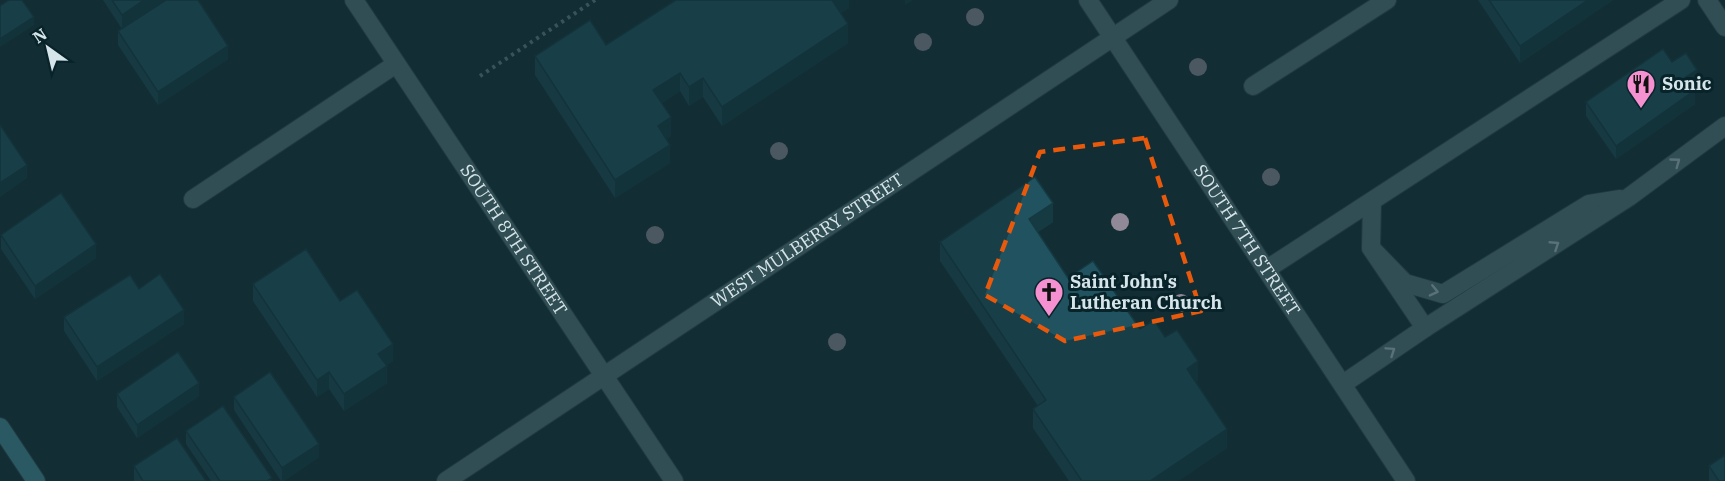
<svg xmlns="http://www.w3.org/2000/svg" width="1725" height="481" font-family="'IBM Plex Serif',serif">
<style>
.lines{fill:none;stroke-linecap:round;stroke-linejoin:round}
.service-casing{stroke:#33484d;stroke-width:20}
.minor-casing{stroke:#33484d;stroke-width:20}
.primary-casing{stroke:#33484d;stroke-width:20}
.path{stroke:#6a8085;stroke-width:4;stroke-dasharray:3 4.5;stroke-linecap:butt}
.service{stroke:#58757c;stroke-width:18}
.minor{stroke:#58757c;stroke-width:18}
.primary{stroke:#478e9e;stroke-width:18}
.tree{fill:#918998}
.wall{fill:#1c4752}
.shaded-wall{fill:#163a42}
.building{fill:#20535f;stroke:#163a42;stroke-width:1.5}
.oneway{stroke:#b0c3c8}
.marked{fill:none;stroke:#e8590c;stroke-width:4.5;stroke-dasharray:12 8;stroke-linejoin:round}
.labels{text-anchor:middle;stroke-width:6;stroke-linejoin:round;paint-order:stroke}
.poi-label{font-size:18px;font-weight:bold;fill:#d6e5e9;stroke:#08242a;text-anchor:start}
.street-label{font-size:18px;fill:#d6e5e9;stroke:#08242a}
</style>
<rect width="100%" height="100%" fill="#122e34"/>
<g class="lines">
<g class="service-casing">
<g id="service">
<path d="M1707,0L1725,27"/>
<path d="M1253,86L1387,0"/>
<path d="M193,199L396,64"/>
<path d="M1372,202L1371,248L1425,328"/>
<path d="M1371,248L1405,283L1443,294L1589,204L1620,199"/>
<path d="M1267,269L1681,0"/>
<path d="M1343,384L1425,328L1629,197L1725,126"/>
</g>
</g>
<g class="minor-casing">
<g id="minor">
<path id="s1" d="M354,0L674,481"/>
<path id="s2" d="M1088,0L1406,481"/>
<path id="s3" d="M446,481L1169,0"/>
</g>
</g>
<g class="primary-casing">
<path id="primary" d="M0,427L36,481"/>
</g>
<path class="path" d="M480,76L595,0"/>
<use href="#service" class="service"/>
<use href="#minor" class="minor"/>
<use href="#primary" class="primary"/>
</g>
<g class="tree">
<circle cx="975" cy="17" r="9"/>
<circle cx="923" cy="42" r="9"/>
<circle cx="1198" cy="67" r="9"/>
<circle cx="779" cy="151" r="9"/>
<circle cx="1271" cy="177" r="9"/>
<circle cx="1120" cy="222" r="9"/>
<circle cx="655" cy="235" r="9"/>
<circle cx="1181" cy="303" r="9"/>
<circle cx="837" cy="342" r="9"/>
</g>
<g class="wall">
<path d="M103,0H164L122,29Z"/>
<path d="M849,0V8L840,13L848,43L722,126L703,97L689,106L680,91L662,103L671,136L666,139L670,163L615,198L535,75V56L606,45Z"/>
<path d="M1478,0H1613L1520,63Z"/>
<path d="M118,31L228,59L158,105L118,45Z"/>
<path d="M1672,62L1697,83L1693,86L1695,104L1616,159L1586,116V102Z"/>
<path d="M1053,222L1038,232L1068,278L1140,329L1165,337L1198,380L1195,382L1227,448L1178,481H1069L1033,428V409L1038,406L940,261V242Z"/>
<path d="M1,235L96,258L35,299L1,249Z"/>
<path d="M253,284L340,301L393,361L386,365L387,383L344,411L329,389L317,397L253,301Z"/>
<path d="M139,289L184,324L97,381L64,331V317Z"/>
<path d="M117,394L199,396L137,438L117,407Z"/>
<path d="M234,397L319,457L284,481H281L234,410Z"/>
<path d="M186,431L272,481H211L186,444Z"/>
<path d="M134,466L206,481H134Z"/>
<path d="M1709,466L1725,481H1709Z"/>
</g>
<g class="shaded-wall">
<path d="M144,0H164L122,29V15Z"/>
<path d="M832,0H849V8L832,19Z"/>
<path d="M905,0H913L905,5Z"/>
<path d="M1588,0H1613L1520,63V46Z"/>
<path d="M34,17V25L0,47V39Z"/>
<path d="M848,24V43L722,126V107Z"/>
<path d="M228,46V59L158,105V92Z"/>
<path d="M1697,70V83L1686,91V77Z"/>
<path d="M680,73V91L653,109V90Z"/>
<path d="M703,78V97L689,106V87Z"/>
<path d="M1695,90V104L1616,159V146Z"/>
<path d="M671,117V136L658,145V126Z"/>
<path d="M670,145V163L615,198V180Z"/>
<path d="M27,165V178L0,197V183Z"/>
<path d="M1053,203V222L1029,238V219Z"/>
<path d="M96,244V258L35,299V286Z"/>
<path d="M184,310V324L97,381V367Z"/>
<path d="M393,344V361L378,371V354Z"/>
<path d="M1198,361V380L1187,388V369Z"/>
<path d="M387,366V383L344,411V394Z"/>
<path d="M329,372V389L317,397V380Z"/>
<path d="M199,383V396L137,438V425Z"/>
<path d="M1227,429V448L1178,481H1150Z"/>
<path d="M319,444V457L284,481H282V468Z"/>
</g>
<g class="building">
<path d="M9,0H22L34,17L0,39V6Z"/>
<path d="M112,0H144L122,15Z"/>
<path d="M166,0H198L228,46L158,92L118,31Z"/>
<path d="M676,0H832L848,24L722,107L703,78L689,87L680,73L653,90L671,117L658,126L670,145L615,180L535,56L590,20L606,45Z"/>
<path d="M1489,0H1588L1520,46Z"/>
<path d="M1663,49L1672,62L1686,53L1697,70L1686,77L1695,90L1616,146L1586,102Z"/>
<path d="M0,125L27,165L0,183Z"/>
<path d="M1035,177L1053,203L1029,219L1068,278L1093,261L1140,329L1154,320L1165,337L1177,330L1198,361L1187,369L1227,429L1150,481H1082L1033,409L1046,400L940,242Z"/>
<path d="M61,193L96,244L35,286L1,235Z"/>
<path d="M306,249L340,301L357,290L393,344L378,354L387,366L344,394L329,372L317,380L253,284Z"/>
<path d="M160,274L184,310L97,367L64,317L130,275L139,289Z"/>
<path d="M178,352L199,383L137,425L117,394Z"/>
<path d="M270,372L319,444L282,468L234,397Z"/>
<path d="M223,406L272,478L267,481H220L186,431Z"/>
<path d="M177,438L206,481H143L134,466Z"/>
<path d="M1725,455V481H1719L1709,466Z"/>
</g>
<defs><path id="oneway-chevron" d="M-2-3.5L2.5 0L-2 3.5" fill="none" stroke-width="1.6" stroke-linecap="round" stroke-linejoin="round" transform="scale(1.5)"/></defs>
<g class="oneway">
<use href="#oneway-chevron" transform="translate(1676 162) rotate(-36)"/>
<use href="#oneway-chevron" transform="translate(1555 245) rotate(-33)"/>
<use href="#oneway-chevron" transform="translate(1434 291) rotate(13)"/>
<use href="#oneway-chevron" transform="translate(1391 351) rotate(-34)"/>
</g>
<path d="M0 0H1725V481H0ZM1145,138L1201,311L1065,341L985,295L1040,152Z" fill="#122e34" fill-opacity=".55" fill-rule="evenodd"/>
<path class="marked" d="M1145,138L1201,311L1065,341L985,295L1040,152Z"/>
<defs>
<g id="restaurant-pin" transform="scale(1.5)"><path d="M0 17L-7.5 6A9.5 9.5 0 1 1 7.5 6Z" fill="#f590d1" stroke="#08242a"/><path d="M-5-6h1v4h1v-4h1v4h1v-4h1v5L-1.5 .5V6h-2V.5L-5-1ZM5-6V6H3V1.5H1.5Q1.5-4 5-6Z" fill="#111"/></g>
<g id="church-pin" transform="scale(1.5)"><path d="M0 17L-7.5 6A9.5 9.5 0 1 1 7.5 6Z" fill="#f590d1" stroke="#08242a"/><path d="M-1.2-6h2.4v3.5h3.3v2.4h-3.3V6h-2.4V-.1h-3.3v-2.4h3.3Z" fill="#111"/></g>
</defs>
<g fill-rule="evenodd">
<use href="#restaurant-pin" x="1641" y="84"/>
<use href="#church-pin" x="1049" y="292"/>
</g>
<g class="labels">
<g class="poi-label">
<text x="1662" y="90">Sonic</text>
<text x="1070" y="288">Saint John's<tspan x="1070" dy="21">Lutheran Church</tspan></text>
</g>
<g class="street-label">
<text dy="6" stroke="none"><textPath href="#s1" startOffset="288">SOUTH 8TH STREET</textPath></text>
<text dy="6" stroke="none"><textPath href="#s3" startOffset="434">WEST MULBERRY STREET</textPath></text>
<text dy="6" stroke="none"><textPath href="#s2" startOffset="288">SOUTH 7TH STREET</textPath></text>
</g>
</g>
<g transform="translate(48 48) rotate(326)" stroke="#08242a" stroke-width="4.5" paint-order="stroke">
<path d="M0-4.5L10 22L0 15L-10 22Z" fill="#d6e5e9"/>
<text y="-9" font-size="16" font-weight="bold" text-anchor="middle" fill="#d6e5e9">N</text>
</g>
</svg>
